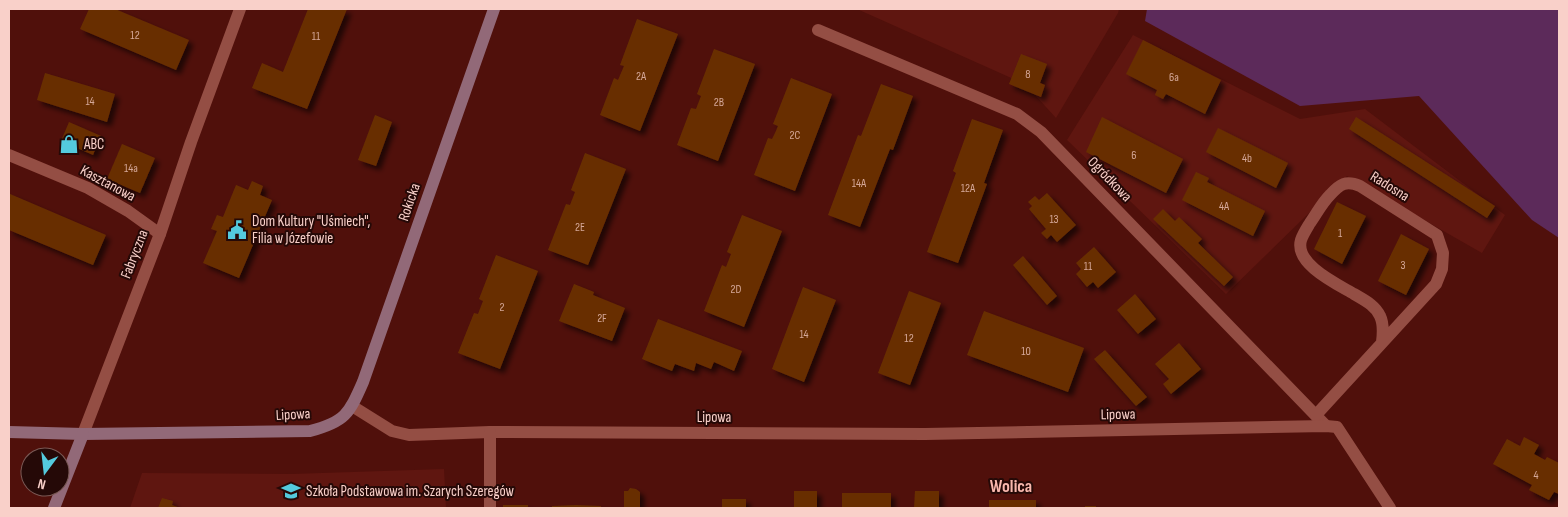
<svg xmlns="http://www.w3.org/2000/svg" width="1568" height="517" font-family="'Sofia Sans Condensed',sans-serif">
<style>
.built{fill:#5f1610}
.green{fill:#5c2a5a}
.building{fill:#682f06;filter:url(#shadow)}
.lines{fill:none;stroke-linecap:round;stroke-linejoin:round}
.minor{stroke:#944e44;stroke-width:12}
.secondary{stroke:#926978;stroke-width:12}
.labels{text-anchor:middle;stroke-width:4;stroke-linejoin:round;paint-order:stroke}
.number-label{font-size:12px;fill:#d5a898}
.poi-label{font-size:15px;fill:#f9d0c9;stroke:#250907;text-anchor:start}
.street-label{font-size:15px;fill:#f9d0c9;stroke:#250907}
.quarter-label{font-size:18px;font-weight:bold;fill:#f9b8ae;stroke:#250907}
</style>
<defs>
<filter id="shadow"><feDropShadow dx="4.5" dy="4.5" stdDeviation="2.5" flood-color="#0009"/></filter>
</defs>
<rect width="100%" height="100%" fill="#50100b"/>
<g class="built">
<path d="M857,9H1119L1118,13L1056,118L1025,84Z"/>
<path d="M1133,35L1300,119L1365,109L1505,215L1482,253L1347,176L1226,294L1067,140Z"/>
<path d="M444,469L446,508H130L142,473L292,474Z"/>
</g>
<path class="green" d="M1147,9H1559V238L1532,220L1419,96L1300,106L1145,21Z"/>
<g class="building">
<path d="M89,9H115L189,40L176,70L80,29Z"/>
<path d="M308,9H347L307,109L252,88L262,63L283,72Z"/>
<path d="M637,19L678,34L640,131L600,115L614,78L618,80L624,66L620,65Z"/>
<path d="M1143,40L1221,80L1205,114L1166,94L1163,99L1155,95L1157,90L1126,74Z"/>
<path d="M714,49L755,64L718,161L677,145L691,108L696,109L701,96L697,94Z"/>
<path d="M1021,54L1047,64L1040,83L1045,85L1041,97L1009,84Z"/>
<path d="M45,73L115,94L107,122L37,100Z"/>
<path d="M791,78L832,94L795,191L754,175L768,138L772,139L775,133L778,126L773,124Z"/>
<path d="M881,84L913,96L893,150L890,149L860,227L828,215L858,135L861,136Z"/>
<path d="M375,115L392,122L376,166L358,160Z"/>
<path d="M1102,117L1183,159L1166,193L1086,152Z"/>
<path d="M1356,117L1495,206L1487,218L1349,129Z"/>
<path d="M972,119L1003,130L984,183L987,184L958,263L927,252L956,173L953,171Z"/>
<path d="M69,122L101,136L93,155L61,141Z"/>
<path d="M1218,128L1288,163L1276,188L1206,152Z"/>
<path d="M122,144L155,158L140,193L107,179Z"/>
<path d="M585,153L626,169L588,265L548,250L566,204L570,205L575,192L571,190Z"/>
<path d="M1196,172L1209,178L1207,182L1265,211L1253,236L1182,200Z"/>
<path d="M252,181L263,186L260,195L272,200L239,278L203,263L217,231L211,229L217,215L223,217L236,185L248,190Z"/>
<path d="M1047,193L1076,225L1057,242L1051,235L1047,239L1041,233L1046,229L1029,209L1032,206L1028,202L1035,196L1039,200Z"/>
<path d="M10,194L106,235L93,265L9,230Z"/>
<path d="M1337,202L1366,216L1342,264L1314,249Z"/>
<path d="M1163,209L1175,221L1179,217L1202,239L1198,243L1233,277L1224,286L1153,219Z"/>
<path d="M742,215L782,231L744,327L704,311L722,265L726,267L731,254L727,252Z"/>
<path d="M1401,234L1429,249L1406,295L1378,281Z"/>
<path d="M1094,247L1116,272L1098,288L1093,282L1087,287L1076,274L1081,269L1076,263Z"/>
<path d="M496,255L538,271L500,369L458,353L474,313L478,314L483,301L479,299Z"/>
<path d="M1023,256L1057,296L1047,305L1013,265Z"/>
<path d="M574,284L594,292L593,295L625,308L612,341L559,321Z"/>
<path d="M803,287L836,300L804,382L772,369Z"/>
<path d="M909,291L941,303L910,385L878,373Z"/>
<path d="M1135,294L1156,319L1138,334L1117,310Z"/>
<path d="M984,311L1084,348L1068,392L967,355Z"/>
<path d="M658,319L742,351L734,371L714,362L711,369L696,363L694,371L675,364L672,371L642,359Z"/>
<path d="M1179,343L1201,369L1171,394L1163,384L1169,379L1155,364Z"/>
<path d="M1105,350L1147,397L1136,406L1094,359Z"/>
<path d="M1524,437L1539,445L1534,454L1545,460L1547,457L1559,463V494L1554,492L1549,500L1529,490L1532,485L1493,464L1507,439L1520,446Z"/>
<path d="M630,488L636,489L640,492V507L638,508H624V491H628Z"/>
<rect x="794" y="491" width="23" height="17"/>
<path d="M915,491H939V508H914Z"/>
<rect x="842" y="493" width="49" height="15"/>
<path d="M162,498L173,501L172,505L180,508H158Z"/>
<rect x="722" y="499" width="24" height="9"/>
<rect x="989" y="500" width="47" height="8"/>
<rect x="503" y="505" width="25" height="3"/>
<path d="M576,505L601,506V508H552V506Z"/>
<rect x="1085" y="506" width="11" height="2"/>
</g>
<g class="lines">
<g class="minor">
<path d="M818,30L1017,114L1041,132L1326,426"/>
<path d="M9,155L88,188L128,211L160,234"/>
<path d="M352,406L392,431L409,435L490,432L925,434L1326,426L1337,427L1390,508"/>
<path d="M1316,415L1436,284L1442,269L1443,253L1437,235L1360,186C1346,180 1340,184 1330,195C1322,203 1317,213 1310,223C1307,228 1303,234 1301,240C1294,264 1337,284 1354,294C1364,300 1375,305 1380,316C1384,324 1383,334 1382,342"/>
<path d="M490,432V508"/>
<path d="M83,434L160,234L191,142L240,9"/>
</g>
<g class="secondary">
<path d="M9,432L83,434L310,431C345,422 349,414 363,382L494,9"/>
<path d="M54,508L83,434"/>
</g>
</g>
<defs>
<g id="shop-bare" transform="scale(1.5)"><path d="M-5-2.5h2.3a2.7 3.5 0 0 1 5.4 0H5L5.5 6h-11ZM-1.5-2.5h3a1.5 2.3 0 0 0-3 0Z" fill="#54cadd" stroke="#250907" stroke-width="2.5" paint-order="stroke"/></g>
<g id="civic-bare" transform="scale(1.5)"><path d="M-.6-6.5H3V-4.5H.6V-3L4-1V1h2V6H-6V1h2V-1L-.6-3ZM-1.2 2.5V6h2.4V2.5Z" fill="#54cadd" stroke="#250907" stroke-width="2.5" paint-order="stroke"/></g>
<g id="school-bare" transform="scale(1.5)"><path d="M0-5L7-2L0 1L-7-2ZM-4 1L0 2.5L4 1V4Q0 6-4 4Z" fill="#54cadd" stroke="#250907" stroke-width="2.5" paint-order="stroke"/></g>
</defs>
<g fill-rule="evenodd">
<use href="#shop-bare" x="69" y="144"/>
<use href="#civic-bare" x="237" y="230"/>
<use href="#school-bare" x="291" y="491"/>
</g>
<g class="labels">
<g class="number-label">
<text x="135" y="39">12</text>
<text x="316" y="40">11</text>
<text x="1028" y="78">8</text>
<text x="641" y="80">2A</text>
<text x="1174" y="81">6a</text>
<text x="90" y="105">14</text>
<text x="719" y="106">2B</text>
<text x="795" y="139">2C</text>
<text x="1134" y="159">6</text>
<text x="1247" y="162">4b</text>
<text x="131" y="172">14a</text>
<text x="859" y="187">14A</text>
<text x="968" y="192">12A</text>
<text x="1224" y="210">4A</text>
<text x="1054" y="223">13</text>
<text x="580" y="231">2E</text>
<text x="1340" y="237">1</text>
<text x="1403" y="269">3</text>
<text x="1088" y="270">11</text>
<text x="736" y="293">2D</text>
<text x="502" y="311">2</text>
<text x="602" y="322">2F</text>
<text x="804" y="338">14</text>
<text x="909" y="342">12</text>
<text x="1026" y="355">10</text>
<text x="1536" y="479">4</text>
</g>
<g class="poi-label">
<text x="84" y="149">ABC</text>
<text x="252" y="226">Dom Kultury "Uśmiech",<tspan x="252" dy="17">Filia w Józefowie</tspan></text>
<text x="306" y="496">Szkoła Podstawowa im. Szarych Szeregów</text>
</g>
<g class="street-label">
<text transform="translate(1110 179) rotate(46)" y="5">Ogródkowa</text>
<text transform="translate(108 183) rotate(28)" y="5">Kasztanowa</text>
<text transform="translate(1390 186) rotate(32)" y="5">Radosna</text>
<text transform="translate(409 202) rotate(-71)" y="5">Rokicka</text>
<text transform="translate(134 254) rotate(-69)" y="5">Fabryczna</text>
<text transform="translate(293 414) rotate(-3)" y="5">Lipowa</text>
<text transform="translate(1118 414) rotate(-1)" y="5">Lipowa</text>
<text x="714" y="422">Lipowa</text>
</g>
<g class="quarter-label">
<text x="1011" y="492">Wolica</text>
</g>
</g>
<rect width="1568" height="517" fill="none" stroke="#f9d0c9" stroke-width="20"/>
<g transform="translate(45 472) rotate(195)"><circle r="24" fill="#250907" stroke="#7a5955"/>
<path d="M0-4L9 19L0 12L-9 19Z" fill="#54cadd"/>
<text y="-8" font-size="14" font-weight="bold" text-anchor="middle" fill="#f9d0c9">N</text>
</g>
</svg>
